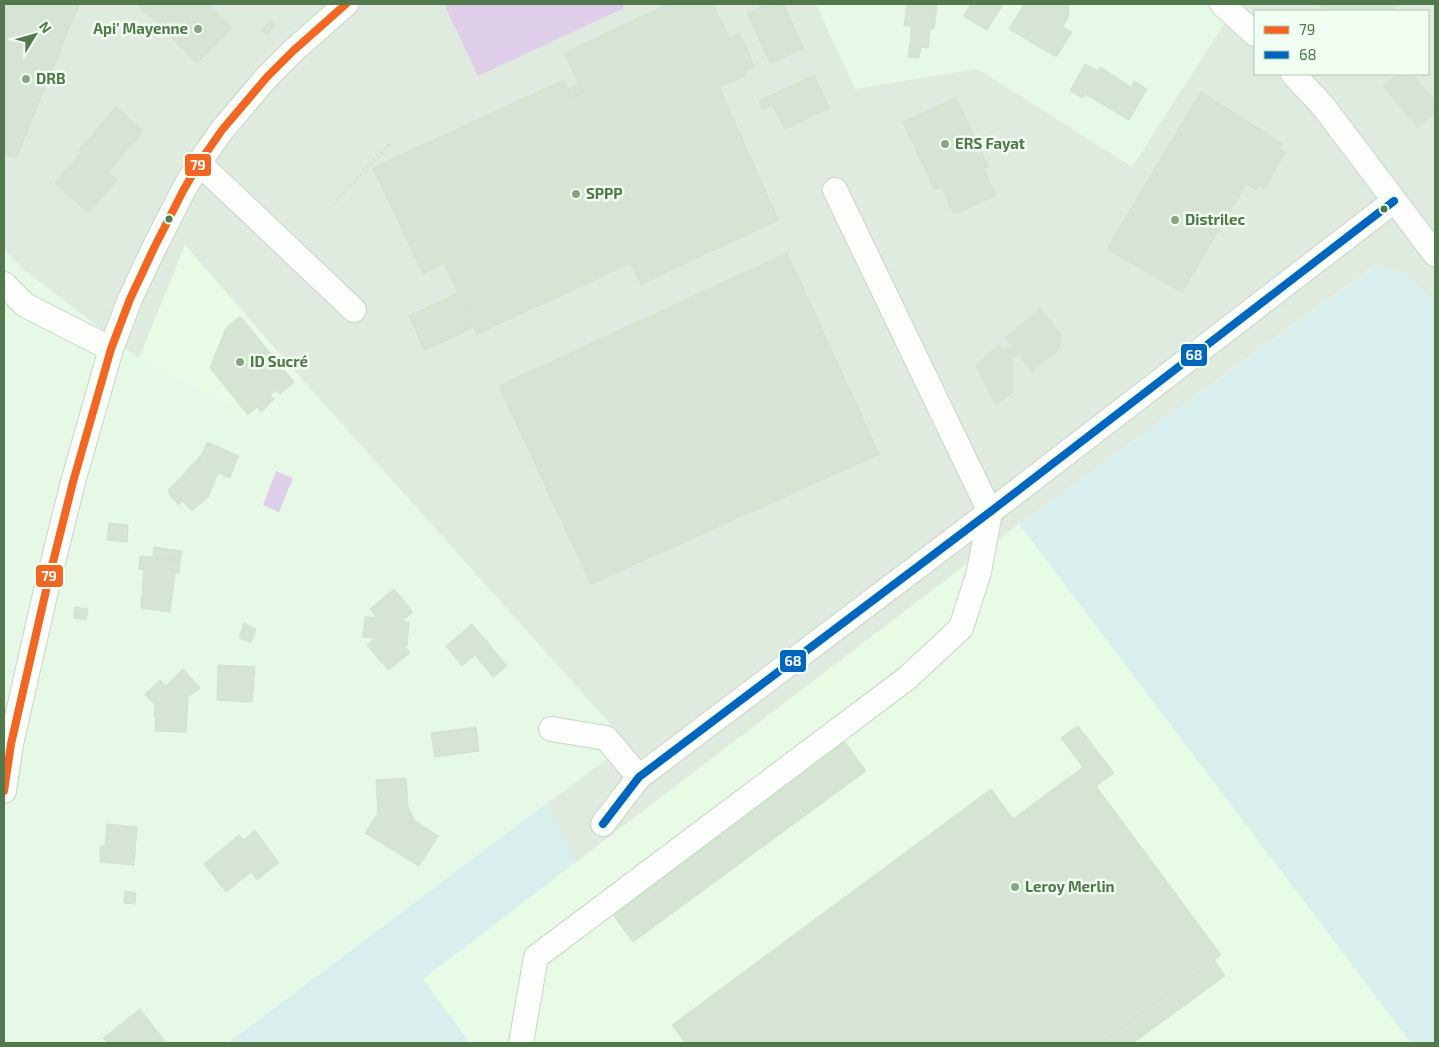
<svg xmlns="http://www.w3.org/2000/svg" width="1439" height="1047" font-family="'Exo 2',sans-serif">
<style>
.residential{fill:#e5f9e6}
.commercial{fill:#e8fbe5}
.industrial{fill:#deebde;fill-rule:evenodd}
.green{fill:#d8efed}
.water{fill:#dfceea}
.building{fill:#d6e4d4;stroke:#d1e1d0}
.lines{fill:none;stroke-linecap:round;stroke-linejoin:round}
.minor-casing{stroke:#c9d6c7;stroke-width:26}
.path{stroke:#cddacc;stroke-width:3;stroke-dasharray:1 4;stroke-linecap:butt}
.minor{stroke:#fcfefc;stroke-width:24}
.bus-1-casing{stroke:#f0fff2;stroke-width:11}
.bus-2-casing{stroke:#f0fff2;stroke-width:11}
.bus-1{stroke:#f26522;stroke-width:8}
.bus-2{stroke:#0065bd;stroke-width:8}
.poi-dot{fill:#89a584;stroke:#f0fff2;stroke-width:2}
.bus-dot{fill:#52794b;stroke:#f0fff2;stroke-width:2}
.labels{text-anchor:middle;stroke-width:5;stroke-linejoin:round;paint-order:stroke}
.poi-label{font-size:15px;font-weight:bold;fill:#52794b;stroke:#f0fff2;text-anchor:start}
.line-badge{stroke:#f0fff2;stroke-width:2}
.badge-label{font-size:14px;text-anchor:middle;font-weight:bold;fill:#fff}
</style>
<rect width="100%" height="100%" fill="#eef8ee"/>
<g class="residential">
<path d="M816,4H1238L1217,35L1132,167L978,69L855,89Z"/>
<path d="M4,249L23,269L139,358L253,417L300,377L628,744L547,803L228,1043H4Z"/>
</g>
<g class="commercial">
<path d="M184,244L300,377L253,417L139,358Z"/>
<path d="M1019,524L1411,1043H470L423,979Z"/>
</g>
<path class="industrial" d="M4,4H816L855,89L978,69L1132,167L1217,35L1238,4H1435V303L1407,273L1373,267L1019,524L576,862L547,803L628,744L300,377L185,245L139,358L23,269L4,249ZM1255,11H1428V74H1255Z"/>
<g class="green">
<path d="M1374,267L1407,273L1435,303V1043H1411L1019,524Z"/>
<path d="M547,803L576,862L423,979L470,1043H228Z"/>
</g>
<g class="water">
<path d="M444,4H622L624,8L478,76Z"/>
<path d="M276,471L293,478L279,512L263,505Z"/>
</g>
<g class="building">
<path d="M4,4H79L16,158L4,154Z"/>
<path d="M137,4H208L232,27L197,63Z"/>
<path d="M668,4H713L729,38L739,33L754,66L744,71L746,75L719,87L778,220L641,284L631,263L477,334L444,263L423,274L373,168L564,80L571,97L583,92L565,53Z"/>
<path d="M767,4H783L804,48L770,63L747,13Z"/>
<path d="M907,4H937L934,29H930L928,48L921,47L919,58L908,57L912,26H904Z"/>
<path d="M971,4H1003L987,30L963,16Z"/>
<path d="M1024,4H1069L1068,17L1063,27L1072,32L1056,57L1009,29Z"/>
<path d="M1318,4H1400L1391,11H1325Z"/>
<path d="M270,21L275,25L267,34L261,30Z"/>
<path d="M1085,64L1098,71L1100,67L1131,87L1134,81L1147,89L1129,120L1085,94L1083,98L1070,91Z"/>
<path d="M1397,74H1412L1435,101V112L1418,127L1383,86Z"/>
<path d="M814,75L829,108L785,129L773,105L763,110L759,101Z"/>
<path d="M579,84L583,92L571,97L568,89Z"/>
<path d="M1201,92L1283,144L1280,149L1285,152L1265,188L1259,185L1256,190L1246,184L1182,292L1107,249Z"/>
<path d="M956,98L988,166L983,168L996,195L954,214L942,187L935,190L903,122Z"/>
<path d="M116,107L143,131L108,172L117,180L88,213L55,183L82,152L79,150Z"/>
<path d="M787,253L879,454L591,584L499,386Z"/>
<path d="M458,293L474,327L425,350L409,316Z"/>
<path d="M1040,309L1061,335L1059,349L1032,371L1019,355L1009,357L1013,361L1012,393L996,404L976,365L999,345L1003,350L1013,348L1005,338Z"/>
<path d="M240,316L294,382L280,394L276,390L248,415L210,368L226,328Z"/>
<path d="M270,395L274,399L261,412L257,407Z"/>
<path d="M207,442L239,456L236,461L229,458L223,475L218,473L208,497L192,511L182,501L179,505L171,497L168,490L181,477L189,476L196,470Z"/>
<path d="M201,455L196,470L189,476L181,477Z"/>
<path d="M229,458L236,461L230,478L223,475Z"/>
<path d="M109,523L128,525L127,542L107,540Z"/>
<path d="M154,547L182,551L180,561L153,557Z"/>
<path d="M140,556L180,561L179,573H175L170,612L141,608L144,570L139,569Z"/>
<path d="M394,589L413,612L402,621L409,622L407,646L403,645L410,653L388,670L367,645L375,638L363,637L365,617L377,618L370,609Z"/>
<path d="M75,607L88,609L86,620L74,618Z"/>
<path d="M244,623L256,629L255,632L243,627Z"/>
<path d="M472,624L507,666L493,677L475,655L462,666L446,646Z"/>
<path d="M243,627L255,632L251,642L239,638Z"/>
<path d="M218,665L255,667L252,702L217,700Z"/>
<path d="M183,669L200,688L188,697L186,732L155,731L156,718L154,716L155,705L145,694L160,680L166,686Z"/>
<path d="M1078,726L1114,773L1096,786L1221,955L1101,1043H685L672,1025L991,789L1013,819L1083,767L1061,738Z"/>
<path d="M476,727L479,751L435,757L431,733Z"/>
<path d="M844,741L866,771L633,942L611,912Z"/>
<path d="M406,778L408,807L401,808V817L410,823L415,821L438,836L419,866L365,833L378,813L376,780Z"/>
<path d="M408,807L415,821L410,823L401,817V808Z"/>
<path d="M107,824L137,827L134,865L100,862V846L105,847Z"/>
<path d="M255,830L279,863L267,872L261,864L226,892L204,864L239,835L244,840Z"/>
<path d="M261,864L267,872L257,880L251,872Z"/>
<path d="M125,891L136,893L135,904L124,903Z"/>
<path d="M1214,960L1225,976L1133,1043H1101Z"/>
<path d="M140,1009L166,1043H112L106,1041L103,1038Z"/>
</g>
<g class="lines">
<g class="minor-casing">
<g id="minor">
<path d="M1222,4L1255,34"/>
<path d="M1293,74L1323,106L1435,254"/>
<path d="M199,163L354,310"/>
<path d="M4,284L25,305L111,349"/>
<path d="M551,729L606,738L639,777"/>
<path d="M4,791L11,744L47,586L73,482L111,349L130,299L154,248L183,191L199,163L222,130L267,77L293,51L346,4"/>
<path d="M603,824L639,777L990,512L1394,201"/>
<path d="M521,1043L536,957L906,679L961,628L979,572L990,512L835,190"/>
</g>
</g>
<path class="path" d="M333,204L389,144"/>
<use href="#minor" class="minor"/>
<g class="bus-1-casing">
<path id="bus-1" d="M4,791L11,744L47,586L73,482L111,349L130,299L154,248L183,191L199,163L222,130L267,77L293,51L346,4"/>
</g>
<g class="bus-2-casing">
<path id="bus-2" d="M603,824L639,777L990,512L1394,201"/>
</g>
<use href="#bus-1" class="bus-1"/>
<use href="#bus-2" class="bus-2"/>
</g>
<g class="poi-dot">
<circle cx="198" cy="29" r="5"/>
<circle cx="26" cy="79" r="5"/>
<circle cx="945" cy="144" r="5"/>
<circle cx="576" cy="194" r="5"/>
<circle cx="1175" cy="220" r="5"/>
<circle cx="240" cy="362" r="5"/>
<circle cx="1015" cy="887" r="5"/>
</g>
<g class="bus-dot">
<circle cx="1384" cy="209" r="4.5"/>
<circle cx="169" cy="219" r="4.5"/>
</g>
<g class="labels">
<g class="poi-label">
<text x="188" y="34" text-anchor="end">Api' Mayenne</text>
<text x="36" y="84">DRB</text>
<text x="955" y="149">ERS Fayat</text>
<text x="586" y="199">SPPP</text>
<text x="1185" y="225">Distrilec</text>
<text x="250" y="367">ID Sucré</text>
<text x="1025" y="892">Leroy Merlin</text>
</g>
</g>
<g class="line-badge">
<rect x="184" y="153" width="28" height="24" rx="5" fill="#f26522"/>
<rect x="1180" y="343" width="28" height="24" rx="5" fill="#0065bd"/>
<rect x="35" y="564" width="29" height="24" rx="5" fill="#f26522"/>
<rect x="779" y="649" width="28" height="24" rx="5" fill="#0065bd"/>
</g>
<g class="badge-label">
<text x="198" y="170">79</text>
<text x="1194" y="360">68</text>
<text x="49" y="581">79</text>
<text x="793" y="666">68</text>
</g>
<rect width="1439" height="1047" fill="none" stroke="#52794b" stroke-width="10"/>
<rect x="1254" y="10" width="175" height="65" fill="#f0fff2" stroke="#b1c9af"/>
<rect x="1264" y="26" width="25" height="8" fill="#f26522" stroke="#b1c9af"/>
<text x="1299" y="35" font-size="15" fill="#52794b">79</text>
<rect x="1264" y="51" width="25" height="8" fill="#0065bd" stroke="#b1c9af"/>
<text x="1299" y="60" font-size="15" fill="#52794b">68</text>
<g transform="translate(35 35) rotate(53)" stroke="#f0fff2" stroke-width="4" paint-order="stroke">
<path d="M0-4L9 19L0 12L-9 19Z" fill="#52794b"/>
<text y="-8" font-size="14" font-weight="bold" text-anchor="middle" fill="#52794b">N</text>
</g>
</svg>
